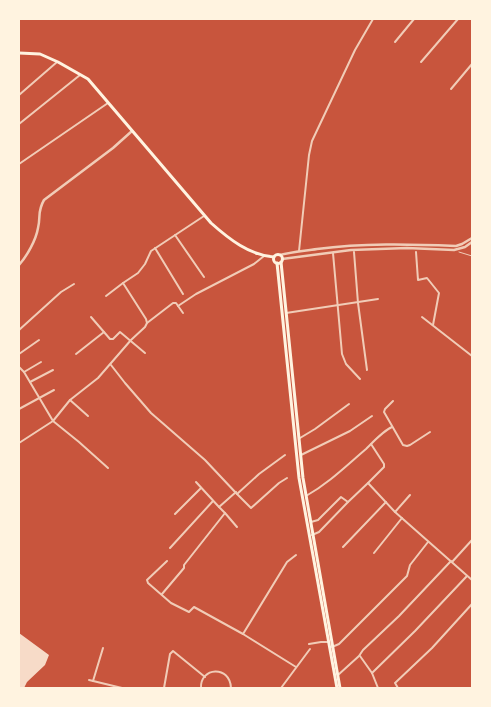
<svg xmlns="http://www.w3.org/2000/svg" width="491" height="707" font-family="Roboto,sans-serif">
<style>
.building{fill:#f7dbc8}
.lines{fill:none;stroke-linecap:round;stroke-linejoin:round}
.service{stroke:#f1ccb7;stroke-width:1}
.minor{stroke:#f1ccb7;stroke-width:2}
.tertiary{stroke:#f1ccb7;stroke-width:2.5}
.primary{stroke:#fff3e0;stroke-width:3}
</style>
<rect width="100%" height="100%" fill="#c8553d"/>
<path class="building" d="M19,633L49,655L45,665L27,682L24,688H19Z"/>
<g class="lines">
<path class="service" d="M459,252L472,256"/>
<g class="minor">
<path d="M395,42L414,19"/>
<path d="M421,62L458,19"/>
<path d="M451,89L472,64"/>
<path d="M19,95L57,62"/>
<path d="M19,124L80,75"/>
<path d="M19,164L108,103"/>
<path d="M175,235L204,277"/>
<path d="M155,248L183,294"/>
<path d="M299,251L309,155L312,141L355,50L373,19"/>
<path d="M354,252L358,303L367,370"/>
<path d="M416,252L418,280L427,278L439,293L433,325"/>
<path d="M333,253L342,354L346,364L360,379"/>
<path d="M106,296L123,283"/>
<path d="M178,306L196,294L254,264L264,256"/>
<path d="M286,313L378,299"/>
<path d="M91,317L110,339H113L120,332L145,353"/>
<path d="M422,317L472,356"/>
<path d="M147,323L146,319L123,283L138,273L145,264L151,251L204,216"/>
<path d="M19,330L61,292L74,284"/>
<path d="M19,354L39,340"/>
<path d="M76,354L104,332"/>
<path d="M111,365L125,383L151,413L205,460L237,494L259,474L285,455"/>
<path d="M19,367L24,372L53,421L70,400L98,378L131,340L145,327L147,323L173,303H176L183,313"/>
<path d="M24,372L41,362"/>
<path d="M30,382L53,370"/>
<path d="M70,400L88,416"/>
<path d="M393,401L385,409L384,412L403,445L407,446L410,445L430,432"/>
<path d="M19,409L54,390"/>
<path d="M300,438L315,429L349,404"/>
<path d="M19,443L53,421L79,442L108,468"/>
<path d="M301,455L350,431L372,416"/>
<path d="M196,482L219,507"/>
<path d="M368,483L384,467V464L371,444"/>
<path d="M237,494L251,508L279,483L287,478"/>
<path d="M306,496C329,483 346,466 366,449C373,442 383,431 392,427"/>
<path d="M395,512L410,495"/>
<path d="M225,513L237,527"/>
<path d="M175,514L201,488"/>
<path d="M311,522L318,520L341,497L348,502L368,483L395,512L472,580"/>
<path d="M312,535L319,532L348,502"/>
<path d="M343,547L386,502"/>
<path d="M170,548L213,501"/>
<path d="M374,553L402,518"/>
<path d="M167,561L147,580L148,583L171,603L189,612L194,607L243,634L296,667"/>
<path d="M452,562L472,540"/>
<path d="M162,594L184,568V565L225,513L219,507L236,492"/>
<path d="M243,634L287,562L296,555"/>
<path d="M309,644L321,642H329"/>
<path d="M332,647L339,644L407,576L410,565L428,542"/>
<path d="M360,656L372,673L378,688"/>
<path d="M372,673L415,631L467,576"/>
<path d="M338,675L359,656L363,650L399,616L451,561"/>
<path d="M89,680L122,688"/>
<path d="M93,681L103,648"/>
<path d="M164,688L170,654L173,651L205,677"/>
<path d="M201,688C200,667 230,665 231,688"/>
<path d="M281,688L310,649"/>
<path d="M398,688L395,683L432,648L472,604"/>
</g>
<g class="tertiary">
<path d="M280,255C292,252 305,251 317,249C363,243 409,244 456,246L462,244L472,238"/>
<path d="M282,259L351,250L407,248L454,250L465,247L472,242"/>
<path d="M19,265C27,256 36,240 38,228C41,216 37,212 44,200L113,148L132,131"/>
</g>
<g class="primary">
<path d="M19,53L40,54L58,62L88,79L211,223C229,239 249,255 274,257"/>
<circle cx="278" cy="259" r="4.5"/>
<path d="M281,262L303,478L340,688"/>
<path d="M277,263L299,478L337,688"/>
</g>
</g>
<rect width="491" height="707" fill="none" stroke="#fff3e0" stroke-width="40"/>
</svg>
